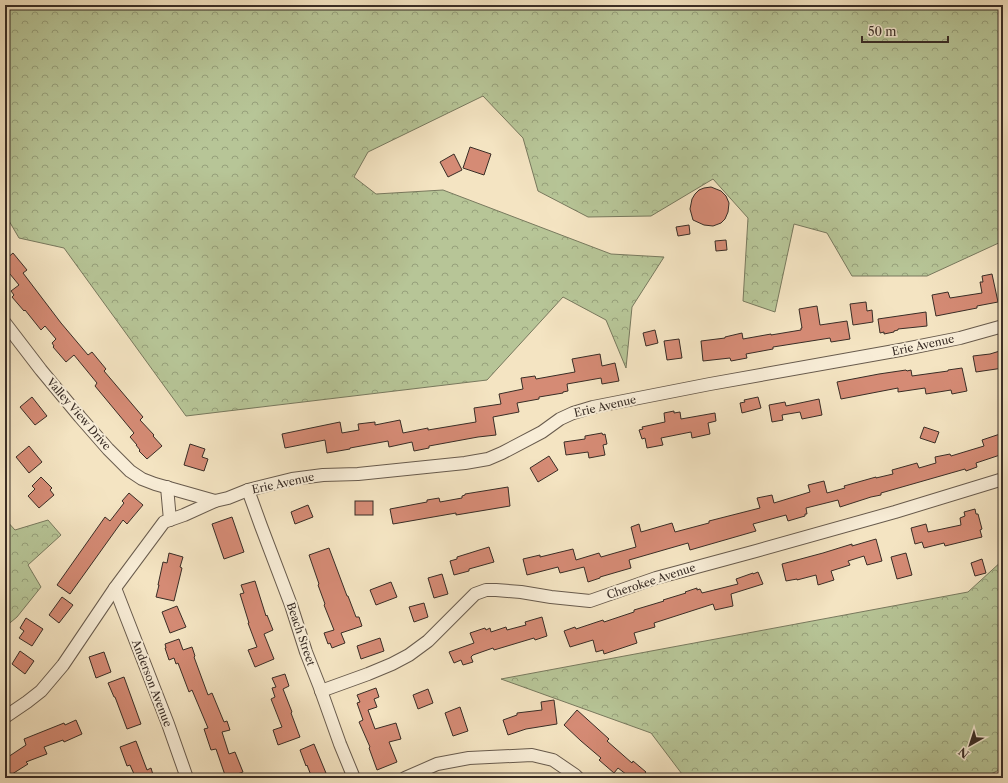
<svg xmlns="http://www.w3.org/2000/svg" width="1008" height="783" font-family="'Libre Caslon Text',serif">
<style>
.forest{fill:url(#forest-crowns);stroke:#78795e}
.building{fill:#d58b75;stroke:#392d26}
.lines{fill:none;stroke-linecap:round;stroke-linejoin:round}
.street-casing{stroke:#685b4d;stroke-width:14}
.street{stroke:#f8edd7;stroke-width:12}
.labels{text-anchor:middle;stroke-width:4;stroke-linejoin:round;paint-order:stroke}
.street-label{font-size:11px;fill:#392d26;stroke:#f8edd7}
</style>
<defs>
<pattern id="forest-crowns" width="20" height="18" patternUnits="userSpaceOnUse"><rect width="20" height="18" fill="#b7c597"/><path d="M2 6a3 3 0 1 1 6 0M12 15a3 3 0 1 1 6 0" fill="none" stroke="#96a07b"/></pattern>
</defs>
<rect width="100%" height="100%" fill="#f4e4c2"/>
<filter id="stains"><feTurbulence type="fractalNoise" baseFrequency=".005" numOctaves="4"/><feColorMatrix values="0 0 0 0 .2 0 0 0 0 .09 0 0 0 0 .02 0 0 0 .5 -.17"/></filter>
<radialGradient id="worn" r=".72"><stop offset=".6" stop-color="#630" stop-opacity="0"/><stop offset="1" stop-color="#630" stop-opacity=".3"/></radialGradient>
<g class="forest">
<path d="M5,5H1003V241L927,276H852L827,233L794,224L775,312L743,301L748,218L713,179L651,216L588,217L538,191L523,138L483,96L368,152L354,177L376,194L443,190L611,254L664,257L632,307L626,368L606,320L563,297L487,380L186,416L64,248L19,238L5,214Z"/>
<path d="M5,519L15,530L48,520L61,535L28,565L41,587L17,617L5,627Z"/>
<path d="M1003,560V768L983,778H685L651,733L501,679L968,592Z"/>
</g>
<g class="building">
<path d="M470,147L491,154L484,175L463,168Z"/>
<path d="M454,154L462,170L448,177L440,162Z"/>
<path d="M711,187L721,191L726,196L729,203L728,212L725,219L721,223L713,226L704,225L693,220L690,209L692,199L695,194L699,190L704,188Z"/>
<path d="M689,225L690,234L678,236L676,227Z"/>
<path d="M726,240L727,250L716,251L715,241Z"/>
<path d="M13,253L27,270L23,273L61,323L88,355L92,352L106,369L104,371L143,417L140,420L154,435L153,436L162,446L147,459L139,451L140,450L136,445H137L130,437L134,433L95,386L97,383L74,355L66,362L53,347L54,346L52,343L56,339L45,326L41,330L25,310L24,311L12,297L14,295L11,291L19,285L5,268V260Z"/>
<path d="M992,274L998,302L977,306V308L936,316L932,295L948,292L950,298L982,293L980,282H983L982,276Z"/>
<path d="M866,302L867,311L872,310L873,322L853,325L850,304Z"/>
<path d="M817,306L820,325L847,321L850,339L831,342L830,338L773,347V349L746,354L747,358L731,361L730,358L703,361L701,341L725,338V337L742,333L743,339L771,334V335L801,330V328H802L799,309Z"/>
<path d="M926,312L927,326L898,329V330L894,331V332L884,334V332L880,333L878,319Z"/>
<path d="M655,330L658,343L646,346L643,333Z"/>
<path d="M679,339L682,358L667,360L664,341Z"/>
<path d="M1003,350V368L976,372L973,356L990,354Z"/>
<path d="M600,354L602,366L615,363L619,381L602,384L601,378L567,384L568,391L563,392V393L539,397V399L517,403L519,412L493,417L496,435L478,437L429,446V448L414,451L412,442L389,447L388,441L350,448V449L327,453L325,440L285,448L282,434L340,422L342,433L359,430L358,424L375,422V425L400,420L403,433L428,428V430L476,422L474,408L501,404L499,394L523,389L521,378L535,376L536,379L575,372L572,359Z"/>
<path d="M962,368L967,391L952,394L951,390L926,394L925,388L898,392V388L841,399L837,382L879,374L906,370L907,371L911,370L912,376L948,371V370Z"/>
<path d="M32,397L47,416L35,425L20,407Z"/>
<path d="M758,397L761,408L742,413L740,403L745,402L744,400Z"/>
<path d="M819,399L822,415L802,419L800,412L782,415L783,420L772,422L769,405L785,402L786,406Z"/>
<path d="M674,411V413L680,412L681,419L715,413L716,421L708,423L710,434L692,438L691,432L661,438L663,445L647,448L645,438L642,439L639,430L643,429L642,427L665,422L664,413Z"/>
<path d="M924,427L939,432L935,443L920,438Z"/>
<path d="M602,433L603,435L605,434L607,444L603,445L605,455L589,458L588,452L566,455L564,442L585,439V436Z"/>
<path d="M1000,434L1003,443V454L976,463L977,467L966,471L965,469L881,493V495L871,497L840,507L838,500L806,508L807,514H805V516L788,521L786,515L753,524L756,531L690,550L688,543L629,560L631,568L600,577V578L588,582L584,567L560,573L558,567L527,575L523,559L540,555V557L573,549L576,560L599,553L601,557L636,547L631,527L639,524L641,532L672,523L675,532L709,523V521L760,508L757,498L772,495L774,503L810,492L808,485L824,481L827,493L845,488L844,486L876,477V478L893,474L892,470L917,463L919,468L936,463L935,457L950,454L951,456L984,446L982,440Z"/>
<path d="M190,444L205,449L202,457L208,459L204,471L184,465Z"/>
<path d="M29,446L42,462L29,473L16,457Z"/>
<path d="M549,456L558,470L538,482L530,468Z"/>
<path d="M41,477L52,488L50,490L54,495L39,508L28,496L35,489L32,486Z"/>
<path d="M508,487L510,506L456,515V513L393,524L390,509L427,502V500L439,498L440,502L462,498V496L465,495V494Z"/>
<path d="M129,493L143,505L127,524L123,520L70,594L57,585L105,517L110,521L124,503L122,501Z"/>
<rect x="355" y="501" width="18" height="14"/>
<path d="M308,505L313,517L295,524L291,512Z"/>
<path d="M975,509L976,514H978L982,529L980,530L982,537L945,546L944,543L924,548L922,542L915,544L911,528L926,524L928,532L961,525L960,518L965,516L964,512Z"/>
<path d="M232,517L244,552L224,559L212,524Z"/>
<path d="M876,539L882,561L867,565L864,556L848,561L850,565L831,571L834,580L818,585L816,575L797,580V579L786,581L782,564L823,553L852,544V546Z"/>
<path d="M489,547L494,562L469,569V571L454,575L450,561L457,559V557Z"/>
<path d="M329,548L347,596H348L356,617H359L362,626L341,633L345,643L332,648L330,643L328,644L324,633L334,630L324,605L325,604L318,585L319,584L309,555Z"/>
<path d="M169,553L183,557L180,567L182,568L174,601L156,597L159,585H158L163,562L167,563Z"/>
<path d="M906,553L912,575L897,579L891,557Z"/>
<path d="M982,559L986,573L975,576L971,563Z"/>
<path d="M758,572L763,584L731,594L733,606L715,610L713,604L654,623L655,627L634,633L637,643L604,654L603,650L596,652L593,640L570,647L564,631L575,627L576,629L603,620L604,622L634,612V610L664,601L663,600L686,593L685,592L697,588V590L700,589L702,593L738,584L736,579L753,573V574Z"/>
<path d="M442,574L448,594L434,598L428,578Z"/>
<path d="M255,581L266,616L267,615L273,630L264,634L274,659L255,667L248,650L257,647L248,623H249L240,594L244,593L241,585Z"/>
<path d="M391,582L397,597L376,605L370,590Z"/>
<path d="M62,597L73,605L59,623L49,615Z"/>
<path d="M424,603L428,617L414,622L409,607Z"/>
<path d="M177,606L186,627L170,633L162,612Z"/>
<path d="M542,617L547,636L535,640L534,638L494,650L493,648L473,655L471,657L473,662L463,665L461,660L454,663L449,652L474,643L470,633L485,628L486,630L490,628L491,632L506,627L507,630L526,625L525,622Z"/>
<path d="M26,618L43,629L32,646L19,638L24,631L20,628Z"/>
<path d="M380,638L384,651L361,659L357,646Z"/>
<path d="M179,639L183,650L192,647L195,656L194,657L208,695L212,693L224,722L227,721L230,730L222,732L229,754L235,752L243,772L226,778L216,749L211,750L204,729L208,728L192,690L189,692L178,663L176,664L174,658L169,660L165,648H166L165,644Z"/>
<path d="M20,651L34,661L25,674L12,664Z"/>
<path d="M104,652L111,672L96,678L89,657Z"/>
<path d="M285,674L289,686L283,689L292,712L291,713L300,737L278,745L273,730L282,727L271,699L275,697L272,688L276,687L272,678Z"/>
<path d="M124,677L141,724L127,729L115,697H114L108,683Z"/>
<path d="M376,688L379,697L374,699L377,707L368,710L375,729L396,723L401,739L389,742L397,762L377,770L369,748L370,747L359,722L363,720L357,703L360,702L357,695Z"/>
<path d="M428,689L433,703L418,709L413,695Z"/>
<path d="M554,700L557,724L526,729L508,735L503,720L517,715V713L542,710L541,702Z"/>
<path d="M460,707L468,731L453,736L445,713Z"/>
<path d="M577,710L609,739L607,741L632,763L633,761L646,772L641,778H631L618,768L614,773L599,760L601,758L581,741L564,725Z"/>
<path d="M76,720L82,734L64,742L63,740L44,747L47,754L26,762L28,764L9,776L5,770V759L26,745L24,739L64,723L65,725Z"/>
<path d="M136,741L147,770L151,768L154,778H127V777L134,774L130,765L127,766L120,747Z"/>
<path d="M314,744L328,778H312L307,765L306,766L300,750Z"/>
</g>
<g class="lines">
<g class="street-casing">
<g id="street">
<path d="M5,323L41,370L80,417L108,449L130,471L142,479L155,484L215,501"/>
<path d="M167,487L170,520"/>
<path d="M248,490L261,526L291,605L306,652L319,685L340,744L354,778"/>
<path d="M115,588L168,724L187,778"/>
<path d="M321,691L368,674L392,664L409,655L428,641L475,594L486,590H496L521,592L551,597L590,601L656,578L756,551L895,512L1003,479"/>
<path d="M5,717L27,702L41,691L63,665L115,588L164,522L184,515L215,501L228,498L248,490L292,479L323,475L358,474L465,463L488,459L502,453L542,432L560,419L573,413L593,407L710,384L900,350L960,338L1003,326"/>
<path d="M405,778L437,764L469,758L532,755L553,760L575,775L578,778"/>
</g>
</g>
<use href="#street" class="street"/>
</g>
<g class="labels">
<g class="street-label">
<text transform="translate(923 345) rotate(-12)" y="4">Erie Avenue</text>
<text transform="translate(605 406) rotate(-13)" y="4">Erie Avenue</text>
<text transform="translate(79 414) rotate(49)" y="4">Valley View Drive</text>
<text transform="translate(283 483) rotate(-12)" y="4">Erie Avenue</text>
<text transform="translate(651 581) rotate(-18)" y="4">Cherokee Avenue</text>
<text transform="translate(301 634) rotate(71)" y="4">Beach Street</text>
<text transform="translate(152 683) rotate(69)" y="4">Anderson Avenue</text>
</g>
</g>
<rect width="1008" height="783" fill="none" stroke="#f4e4c2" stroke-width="20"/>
<rect x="6" y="6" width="996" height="771" fill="none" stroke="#392d26" stroke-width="2"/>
<rect x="10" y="10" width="988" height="763" fill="none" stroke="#392d26"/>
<g transform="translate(970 745) rotate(219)" stroke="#f8edd7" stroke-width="3" paint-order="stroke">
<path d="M0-3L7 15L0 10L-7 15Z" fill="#392d26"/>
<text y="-6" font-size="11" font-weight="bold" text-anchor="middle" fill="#392d26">N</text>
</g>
<path d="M862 36v6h86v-6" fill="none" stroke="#392d26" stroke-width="2"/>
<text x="868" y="36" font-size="12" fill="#392d26" stroke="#f8edd7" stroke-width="3" paint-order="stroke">50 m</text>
<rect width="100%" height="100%" filter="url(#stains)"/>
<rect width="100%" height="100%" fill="url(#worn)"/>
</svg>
